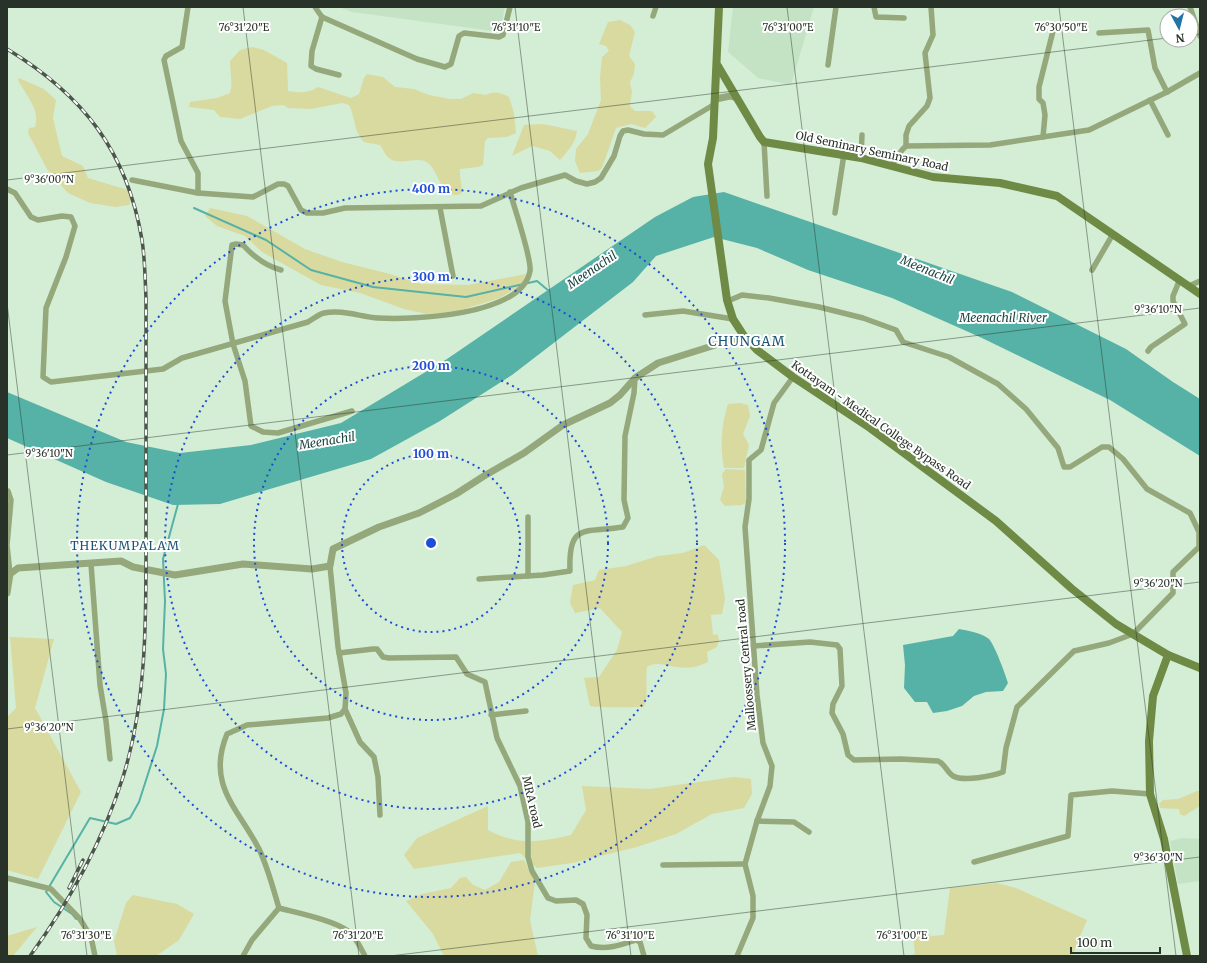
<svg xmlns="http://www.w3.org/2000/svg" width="1207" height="963" font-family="Merriweather,serif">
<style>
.built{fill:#c4e3c5}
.green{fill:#d9daa0}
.water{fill:#56b2a6}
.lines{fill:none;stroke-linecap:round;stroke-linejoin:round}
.stream{stroke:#56b2a6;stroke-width:2}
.minor{stroke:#94a87b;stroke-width:5.5}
.tertiary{stroke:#94a87b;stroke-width:7}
.secondary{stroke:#6e8a44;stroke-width:8}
.rail-casing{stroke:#4a574a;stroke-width:3.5}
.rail{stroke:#fff;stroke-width:2;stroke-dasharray:6;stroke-linecap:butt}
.ticks{fill:none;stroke:#283228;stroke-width:1;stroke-opacity:0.45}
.ring{fill:none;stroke:#1d4ed8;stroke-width:2;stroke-dasharray:2 4}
.labels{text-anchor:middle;stroke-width:4;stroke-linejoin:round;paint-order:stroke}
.street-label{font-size:11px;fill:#283228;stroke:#fff}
.water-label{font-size:12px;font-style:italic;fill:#1c4641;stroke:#fff}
.neighbourhood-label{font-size:12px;letter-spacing:1px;fill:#1c5274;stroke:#fff}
.quarter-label{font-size:13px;letter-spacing:1px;fill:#1c5274;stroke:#fff}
.ticks-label{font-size:10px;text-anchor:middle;fill:#283228;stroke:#fff;stroke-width:4;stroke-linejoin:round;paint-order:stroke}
.centre{fill:#1d4ed8;stroke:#fff;stroke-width:2}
.ring-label{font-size:12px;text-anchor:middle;font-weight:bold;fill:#1d4ed8;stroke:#fff;stroke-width:4;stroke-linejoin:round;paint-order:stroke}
</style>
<rect width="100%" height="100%" fill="#d4edd5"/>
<g class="built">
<path d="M339,7H505L500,32L352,12Z"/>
<path d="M733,7H814L791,85L758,78L728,52Z"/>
<path d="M1183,838L1200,839V881L1178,884L1170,841Z"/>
</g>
<g class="green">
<path d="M620,20L630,25L635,32L629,56L635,64L634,74L630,82L632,92L630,106L635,111H652L656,117L645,128L631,124L616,128L602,168L598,171L580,173L575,161L576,149L588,134L601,100L600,77L602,57L609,51L606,46L599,44L608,22Z"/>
<path d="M252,47L264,50L287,63L288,91C298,93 310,93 318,87L351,98L359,94L364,78L367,74L383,77L395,87L414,89L429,95L450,99H461L473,93L486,95C494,90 502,93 509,97L514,113L516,133L507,137L488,138L485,141L483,165L478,167L460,169C459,178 463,185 461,194C440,200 441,174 428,163C417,155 400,167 389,158C385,155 383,149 380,145L364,142C353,131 356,118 349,105L342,103L311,109L288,108L283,105L272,106L240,119L220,117L214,110L189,107L190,102L217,98L230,93C233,82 230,72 230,61L240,50Z"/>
<path d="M19,78L44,89L56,100L53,118L62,156L83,166L88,178L128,190L131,200L129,205L115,207L103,205L90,203L68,193L47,169L28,133L29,128L35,127C41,110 25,94 18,80Z"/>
<path d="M543,124L577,131C575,145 568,150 560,160L550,151L532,146L512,156L524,125Z"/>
<path d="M210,208L247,216L305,249L342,262L390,274L421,284L468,285L526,274L521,285L500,298L454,312L426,314L404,309L360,293L321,285L262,252L245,236L217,226L205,216Z"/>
<path d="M740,403L748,405L750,416L743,434L749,445L744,468H724C720,447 721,425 728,404Z"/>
<path d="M726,469L745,470L746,502L742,505L725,506L720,500L724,487L722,474Z"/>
<path d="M704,545L719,560L725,599L722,614L711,615L713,635L717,634L719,639L717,647L707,652L708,662C698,667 688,669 677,667C666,666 657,661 647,667C645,681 649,694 644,707C636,707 594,708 590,706L584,678L599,677L617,650L622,632L600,608L575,613L570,603L573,585L595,580L599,570L626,566L658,556L683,553Z"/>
<path d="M10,637L54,639L35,708L81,792L38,879L7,870V717L16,708Z"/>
<path d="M734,777L751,779L752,794L744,808L712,814L676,834L637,847L572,863L537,868L520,853L414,869L404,855L417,838L488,806V830C517,846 540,842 571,835L586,810L582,786L649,789Z"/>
<path d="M1197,791H1200V806L1184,816L1180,814L1179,809L1160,808L1159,804L1163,800L1178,799Z"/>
<path d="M524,860L535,882L530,920L538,956H444L433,934L406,901L422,894L451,888L460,878L466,877L473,885L485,890L499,882L511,862Z"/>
<path d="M997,883L1016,888L1087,920L1072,956H912L915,953L912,929L932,936L944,935L950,888Z"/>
<path d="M133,895L177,904L194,914L179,940L156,956H117L114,941L126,903Z"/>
<path d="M37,927L13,956H7V936Z"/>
</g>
<g class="water">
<path d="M724,192L1012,292L1126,349L1173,382L1200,399V456L1110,400L982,338L892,298L808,270L757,248L714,237L656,256L633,282L512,375L440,421L371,459L220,504L173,505L106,482L7,438V392L126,442L180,453L251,445L341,423L447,359L655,217L693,197Z"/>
<path d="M959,629C969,631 982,633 989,639C995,646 1005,673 1008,683L1003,691L986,692L974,696L962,706L947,711L933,713L927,702H915L904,688L905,665L903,645L953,636Z"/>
</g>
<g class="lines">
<g class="stream">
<path d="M194,208L266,240L311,270L373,287L466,297L537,281L549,291"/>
<path d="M76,919L72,914L54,902L46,892L90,818L116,824L130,818L139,802L157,746L164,709L166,674L163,649L165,601L163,559L178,504"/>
</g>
<g class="minor">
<path d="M188,7L182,47L166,56L164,60L181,141L198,173V193L253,197L278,184H284L288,186L301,210L307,213H323L345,208L481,206L521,188L565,175L576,181L587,184L595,182L601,178L614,156L620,136L623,131L628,130L644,134L663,135L715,104"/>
<path d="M315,7L322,17L417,59L445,67L451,64L459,36L464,33L499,37L503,35L510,7"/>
<path d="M874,7L876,17L904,18"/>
<path d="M1190,7L1200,36"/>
<path d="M653,16L656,7"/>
<path d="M322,17L312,51L311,66L316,69L339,75"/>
<path d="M1099,33L1148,30L1155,68L1167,92"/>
<path d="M828,65L836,7"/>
<path d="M1150,100L1168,135"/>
<path d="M1043,137L1045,115L1043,103L1039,99V87L1053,31"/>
<path d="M764,142L767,196"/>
<path d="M906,146V135L909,126L927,106L930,98L925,53L933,35L931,7"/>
<path d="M861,158L862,135"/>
<path d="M892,165L902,150L906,146L990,145L1089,130L1167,92L1200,73"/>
<path d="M132,180L198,193"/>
<path d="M7,189L15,193L31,217L38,220L62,216L71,217L75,226L66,257L46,308L43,377L51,382L163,369L182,358L308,322C313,319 319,314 324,313C342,309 361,317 378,318C412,320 522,316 530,271C532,259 514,207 510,192"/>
<path d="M440,208L453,276"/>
<path d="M835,213L844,154"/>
<path d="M281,270C265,266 254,257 243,245L236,244L232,245L225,301L233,344L245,381L251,426L263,432L278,433L352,411"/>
<path d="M1092,270L1113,234"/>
<path d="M1189,286L1200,281"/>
<path d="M728,301L742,295L769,298L819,307L863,318L896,330L903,342L949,357L998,384L1026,409L1058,448L1064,467H1070L1102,447H1109L1123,459L1147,489L1190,513L1199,532V547L1173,572V593L1133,634L1109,643L1074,651L1017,707L1006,748L1003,772C992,776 964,782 953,776C947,772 945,764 938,761L901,759L854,760L848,755L843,734L832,713L833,704L842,686L840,649L837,645L810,642L753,646"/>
<path d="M645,315L683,311L733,319"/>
<path d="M1148,351L1151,347L1185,324L1173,301V296L1180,279"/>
<path d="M8,491L11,500L7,545L10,574"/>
<path d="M91,564L100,685L106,721L110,759"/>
<path d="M330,566L338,647L346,693L345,709L341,714L328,718L247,725L227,734C206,785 238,808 259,849C268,868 273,888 279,908C298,913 333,920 348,931C356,937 360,947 365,956"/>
<path d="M528,576V517"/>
<path d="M479,579L543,575L570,571C568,522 585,533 623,527L628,518L624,500L625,436L634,393L635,378"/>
<path d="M339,653L373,649H377L383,657L389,658L456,657L467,674L485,682L497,738L520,786L528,822V857L532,871L548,898L556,901L576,900L583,904L587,915L586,938L591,946C607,950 621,945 636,940L640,942L644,956"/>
<path d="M345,709L360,742L374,757L378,777L380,815"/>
<path d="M491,715L526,711"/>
<path d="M757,821L794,822L809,832"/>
<path d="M974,862L1068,836L1071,795L1112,791L1150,794"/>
<path d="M663,865L745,864"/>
<path d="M7,878L51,889L80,919L91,937L95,956"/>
<path d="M243,956L252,940L279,908"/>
<path d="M737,956L753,918V896L745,864L757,821L770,786L772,766L763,743L757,695L745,527L749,499V460L761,450L774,403L793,377"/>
</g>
<g class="tertiary">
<path d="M716,99L730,96L737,98"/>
<path d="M7,593L10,574L18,568L121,561L133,567L175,575L243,564L312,569L330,566L333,549L379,527L419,513L456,494L484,476L524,453L563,425L610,403L620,395L635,378L658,363L744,336"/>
</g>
<g class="secondary">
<path d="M719,7L713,138L708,164L727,300L733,319L744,336L757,350L793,377L870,428L996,521L1071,588L1116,624L1168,655L1200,668"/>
<path d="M718,66L760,137L764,142L861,158L933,177L1000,183L1057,196L1200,294"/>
<path d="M1168,655L1153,696L1149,741L1150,794L1164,839L1187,956"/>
</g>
<g class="rail-casing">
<g id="rail">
<path d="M7,49C83,95 127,151 142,240C145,259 145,279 146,298C146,374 146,451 146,528C146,611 148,697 123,777C102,843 70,901 30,956"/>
<path d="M69,888L83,860"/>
</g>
</g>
<use href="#rail" class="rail"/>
</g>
<path class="ticks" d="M243,7L359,956M515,7L631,956M787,7L904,956M1059,7L1176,956M1191,35L1200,34M7,180L1167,38M7,303L87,956M7,455L1200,308M7,729L1200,582M390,956L1200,857"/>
<g class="ring">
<circle cx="431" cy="543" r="89"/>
<circle cx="431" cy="543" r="177"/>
<circle cx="431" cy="543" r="266"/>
<circle cx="431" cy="543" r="354"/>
</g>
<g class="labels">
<g class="street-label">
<text transform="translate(872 151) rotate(12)" y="4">Old Seminary Seminary Road</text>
<text transform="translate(881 425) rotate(35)" y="4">Kottayam - Medical College Bypass Road</text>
<text transform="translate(746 665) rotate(-95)" y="4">Malloossery Central road</text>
<text transform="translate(532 802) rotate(77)" y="4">MRA road</text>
</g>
<g class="water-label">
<text transform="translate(592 270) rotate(-34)" y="4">Meenachil</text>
<text transform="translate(927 270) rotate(22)" y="4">Meenachil</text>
<text x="1003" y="322">Meenachil River</text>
<text transform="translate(327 441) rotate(-9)" y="4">Meenachil</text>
</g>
<g class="neighbourhood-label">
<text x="125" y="550">THEKUMPALAM</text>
</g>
<g class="quarter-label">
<text x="747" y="346">CHUNGAM</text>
</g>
</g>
<g class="ticks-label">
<text x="244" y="31">76°31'20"E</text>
<text x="516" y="31">76°31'10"E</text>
<text x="788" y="31">76°31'00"E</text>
<text x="1061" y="31">76°30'50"E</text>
<text x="49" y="183">9°36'00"N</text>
<text x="1158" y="313">9°36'10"N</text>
<text x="49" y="457">9°36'10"N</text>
<text x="1158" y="587">9°36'20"N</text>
<text x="49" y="731">9°36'20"N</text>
<text x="1158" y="861">9°36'30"N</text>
<text x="86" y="939">76°31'30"E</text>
<text x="358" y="939">76°31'20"E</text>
<text x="630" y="939">76°31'10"E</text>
<text x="902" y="939">76°31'00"E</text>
</g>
<circle cx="431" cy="543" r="6" class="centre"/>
<g class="ring-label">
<text x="431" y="193">400 m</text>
<text x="431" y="281">300 m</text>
<text x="431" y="370">200 m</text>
<text x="431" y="458">100 m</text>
</g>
<rect width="1207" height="963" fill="none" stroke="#283228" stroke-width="16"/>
<g transform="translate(1179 28) rotate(173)"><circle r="19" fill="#ffffff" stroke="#a9ada9"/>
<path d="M0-3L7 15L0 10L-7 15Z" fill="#2373a5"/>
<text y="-6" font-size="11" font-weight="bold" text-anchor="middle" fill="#283228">N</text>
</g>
<path d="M1071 947v6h89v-6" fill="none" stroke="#283228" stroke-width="2"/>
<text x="1077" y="947" font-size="12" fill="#283228" stroke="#ffffff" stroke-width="3" paint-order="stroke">100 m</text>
</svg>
